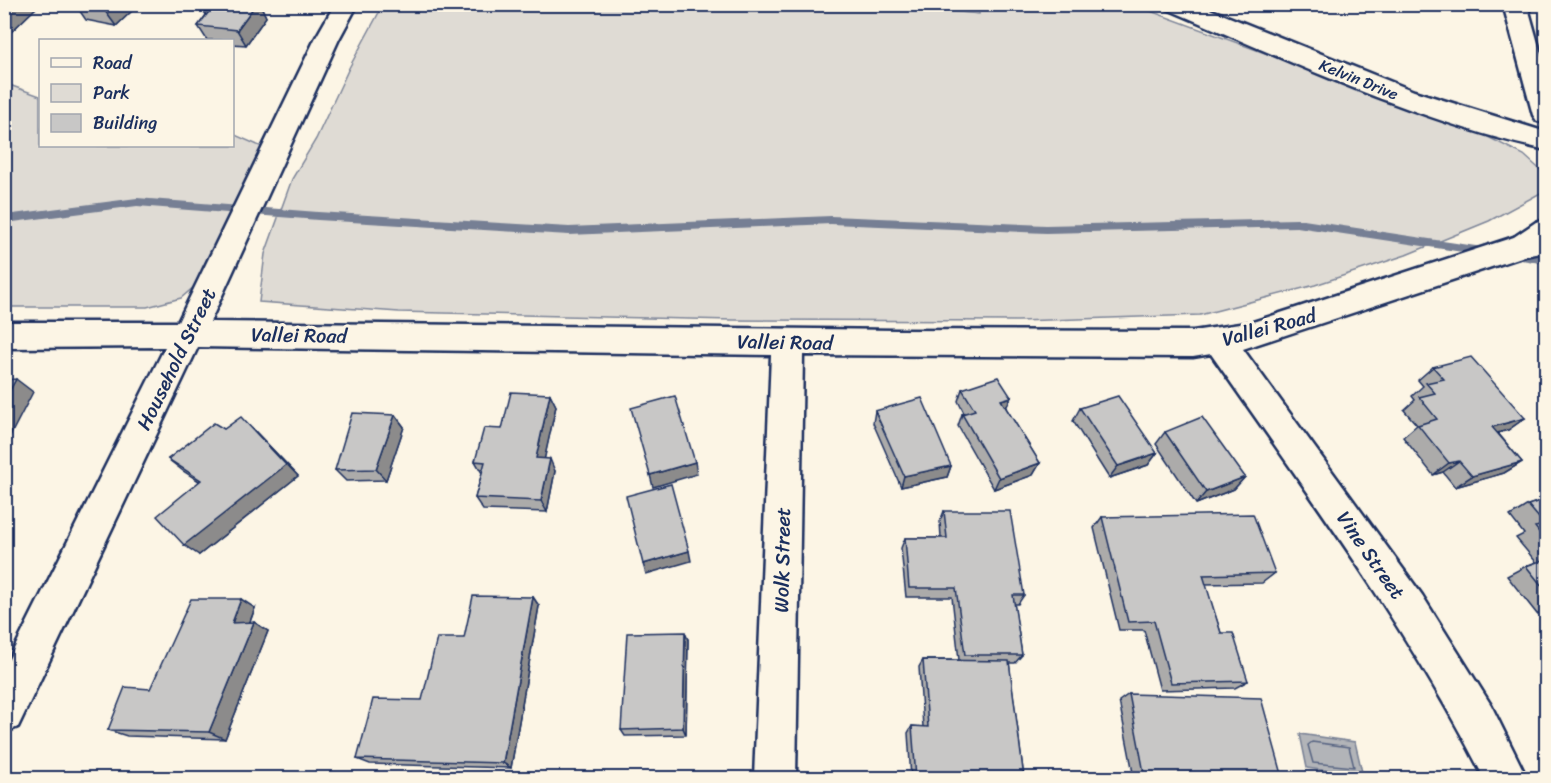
<svg xmlns="http://www.w3.org/2000/svg" width="1551" height="783" font-family="Sriracha,sans-serif">
<style>
.green{fill:#dfdbd4;stroke:#7d8599;stroke-width:1.5}
.water{fill:#b2b4b8;stroke:#767f94;stroke-width:1.5}
.lines{fill:none;stroke-linecap:round;stroke-linejoin:round}
.shore{stroke:#576482;stroke-width:1.5}
.stream{fill:#767f94;fill-rule:evenodd}
.minor-casing{stroke:#1b2f5e;stroke-width:5}
.tertiary-casing{stroke:#1b2f5e;stroke-width:5}
.minor{fill:#fcf5e5;fill-rule:evenodd}
.tertiary{fill:#fcf5e5;fill-rule:evenodd}
.wall{fill:#acabaa;stroke:#1b2f5e;stroke-width:1.5}
.shaded-wall{fill:#8c8b8b;stroke:#1b2f5e;stroke-width:1.5}
.building{fill:#c8c7c6;stroke:#1b2f5e;stroke-width:1.5}
.labels{text-anchor:middle;stroke-width:6;stroke-linejoin:round;paint-order:stroke}
.far-street-label{font-size:16px;fill:#1b2f5e;stroke:#fcf5e5}
.street-label{font-size:20px;fill:#1b2f5e;stroke:#fcf5e5}
</style>
<rect width="100%" height="100%" fill="#fcf5e5"/>
<filter id="ink" filterUnits="userSpaceOnUse"><feTurbulence type="fractalNoise" baseFrequency=".0167" numOctaves="2"/><feDisplacementMap in="SourceGraphic" scale="12" xChannelSelector="R" yChannelSelector="G"/><feConvolveMatrix kernelMatrix="1 2 1 2 8 2 1 2 1" color-interpolation-filters="sRGB"/></filter>
<g filter="url(#ink)">
<g class="green">
<path d="M880,4L979,14V5H1134L1474,130L1524,155L1546,175V190L1489,221L1406,255L1315,285L1200,315L1018,321L732,320L399,312L259,302L265,254L292,179L316,139L349,68L383,5Z"/>
<path d="M4,83L40,96V146H232L233,134L271,151L210,273L181,298L147,307H5Z"/>
</g>
<path class="water" d="M1300,734L1355,742L1363,776L1307,768Z"/>
<g class="lines">
<path class="shore" d="M1312,742L1349,747L1354,767L1313,763L1308,745Z"/>
<g class="stream">
<path d="M137,198L318,212L569,227L831,216L1046,225L1297,219L1489,248L1494,252L1489,256L1297,227L1046,233L831,224L569,235L318,220L137,206L13,222L4,221V213L13,214Z"/>
<path d="M1507,250L1546,256V264L1503,257L1502,254L1503,251Z"/>
</g>
<g class="minor-casing">
<g id="minor">
<path d="M335,4H358L339,39L210,322L896,330L1193,331L1253,322L1514,237L1536,222L1546,219V244L1534,253L1243,349L1422,595L1491,705L1527,778H1484C1408,628 1307,492 1211,354L1193,357L803,355L796,778H754L771,355L198,347L18,727L4,733V669L165,347L4,348V322H178L315,39Z"/>
<path d="M1164,4H1197L1414,91L1546,132V150C1418,122 1288,60 1167,9Z"/>
</g>
</g>
<g class="tertiary-casing">
<g id="tertiary">
<path d="M1503,4H1527L1546,72V124L1537,121L1533,115Z"/>
<path d="M1546,230V252L1524,256L1514,253L1509,245L1514,237Z"/>
</g>
</g>
<use href="#minor" class="minor"/>
<use href="#tertiary" class="tertiary"/>
</g>
<g class="wall">
<path d="M4,4H40L10,33L4,31Z"/>
<path d="M75,4H129L133,10L116,26L86,20Z"/>
<path d="M200,4H260L266,17L246,45L232,44V40H207L198,26L206,15Z"/>
<path d="M1433,367L1525,418L1508,430L1498,433L1522,462L1504,473L1455,487L1443,472L1433,475L1403,437L1417,425L1404,410L1415,400L1412,396L1423,386L1418,380Z"/>
<path d="M962,389L1011,397L1006,408L1040,463L1033,475L994,489L958,426L962,414L964,413L958,401Z"/>
<path d="M550,394L556,406L544,459L555,471L547,512L483,510L475,498L482,473L475,461L502,429Z"/>
<path d="M1080,408L1157,453L1148,465L1109,478L1073,421Z"/>
<path d="M875,411L951,466L947,477L901,487L873,423Z"/>
<path d="M395,415L404,427L386,480L346,481L335,470Z"/>
<path d="M224,429H253L298,476L199,555V481L183,471L168,459Z"/>
<path d="M1165,432L1245,477L1234,489L1196,504L1156,444Z"/>
<path d="M1546,499V611L1537,614L1507,576L1526,566L1536,562L1516,538L1524,534L1510,516L1528,505Z"/>
<path d="M944,511L1024,595L1018,604H1014L1022,655L1015,663H1009L1024,778H911L908,733L912,726L923,727L919,667L923,660H959L952,597H906L901,548L905,538H941L940,521Z"/>
<path d="M1102,517L1275,573L1262,583L1205,584L1221,633L1248,681L1235,688L1160,690L1144,630H1119L1094,528Z"/>
<path d="M533,597L539,606L511,768L370,764L357,759L422,700L464,638Z"/>
<path d="M255,608L250,622L268,631L225,739L127,736L108,730L150,689Z"/>
<path d="M688,640L686,735L625,736L621,730Z"/>
<path d="M1129,694L1283,778H1134L1119,701Z"/>
</g>
<g class="shaded-wall">
<path d="M11,4H40L10,33L4,26V11Z"/>
<path d="M112,4H129L133,10L116,26L105,11Z"/>
<path d="M256,4H260L266,17L246,45L237,30Z"/>
<path d="M16,379L33,392L8,440L4,438V401Z"/>
<path d="M550,394L556,406L542,470L536,458Z"/>
<path d="M1011,397L1005,410L1001,400Z"/>
<path d="M395,415L404,427L386,480L376,469Z"/>
<path d="M1525,418L1508,430L1476,439L1492,427Z"/>
<path d="M253,429L298,476L199,555L184,545Z"/>
<path d="M1157,453L1148,465L1109,478L1118,466Z"/>
<path d="M550,459L555,471L547,512L541,501Z"/>
<path d="M1459,461L1443,472L1433,475L1449,463Z"/>
<path d="M695,462L697,474L653,487L650,475Z"/>
<path d="M1522,462L1504,473L1455,487L1472,476Z"/>
<path d="M1040,463L1033,475L994,489L999,478Z"/>
<path d="M951,466L947,477L901,487L904,476Z"/>
<path d="M1245,477L1234,489L1196,504L1206,492Z"/>
<path d="M689,551L691,561L646,574L643,564Z"/>
<path d="M533,597L539,606L511,768L503,763Z"/>
<path d="M241,599L255,608L246,632L232,623Z"/>
<path d="M254,622L268,631L225,739L209,732Z"/>
<path d="M685,632L688,640L686,735L683,728Z"/>
</g>
<g class="building">
<path d="M4,4H11L4,11Z"/>
<path d="M76,4H112L105,11Z"/>
<path d="M215,4H256L237,30L198,26Z"/>
<path d="M1471,357L1525,418L1492,427L1522,462L1472,476L1459,461L1449,463L1418,425L1437,419L1419,397L1435,393L1426,383L1444,379L1433,367Z"/>
<path d="M998,377L1011,397L1001,400L1040,463L999,478L962,414L975,410L962,389Z"/>
<path d="M16,379L4,401V380Z"/>
<path d="M511,392L550,394L536,458L550,459L541,501L475,498L485,462L475,461L484,428L502,429Z"/>
<path d="M675,396L695,462L650,475L631,408Z"/>
<path d="M1118,396L1157,453L1118,466L1080,408Z"/>
<path d="M922,398L951,466L904,476L875,411Z"/>
<path d="M352,413L395,415L376,469L335,470Z"/>
<path d="M241,417L286,465L184,545L157,516L201,480L168,459L214,423L224,429Z"/>
<path d="M1202,417L1245,477L1206,492L1165,432Z"/>
<path d="M671,484L689,551L643,564L626,496Z"/>
<path d="M1546,499V541L1535,527L1545,525L1528,505Z"/>
<path d="M944,511H1010L1024,595H1013L1022,655H965L956,588H909L905,538H947Z"/>
<path d="M1253,514L1275,573L1203,575L1221,633H1233L1248,681L1171,683L1154,621L1128,622L1102,517Z"/>
<path d="M1546,559V591L1526,566Z"/>
<path d="M473,596L533,597L503,763L357,759L373,699L422,700L437,638H464Z"/>
<path d="M191,599H241L232,623L254,622L209,732L108,730L125,687L150,689Z"/>
<path d="M685,632L683,728L621,730L627,633Z"/>
<path d="M923,660L1009,661L1024,778H916L912,726L928,727Z"/>
<path d="M1129,694L1261,698L1283,778H1145Z"/>
</g>
</g>
<g class="labels">
<g class="far-street-label">
<text transform="translate(1359 79) rotate(22)" y="6">Kelvin Drive</text>
</g>
<g class="street-label">
<text transform="translate(1269 327) rotate(-15)" y="7">Vallei Road</text>
<text transform="translate(299 335) rotate(1)" y="7">Vallei Road</text>
<text transform="translate(785 342) rotate(1)" y="7">Vallei Road</text>
<text transform="translate(176 359) rotate(-64)" y="7">Household Street</text>
<text transform="translate(1371 555) rotate(55)" y="7">Vine Street</text>
<text transform="translate(782 560) rotate(-89)" y="7">Wolk Street</text>
</g>
</g>
<rect width="1551" height="783" fill="none" stroke="#fcf5e5" stroke-width="24"/>
<rect x="12" y="12" width="1527" height="759" fill="none" stroke="#1b2f5e" stroke-width="2" filter="url(#ink)"/>
<rect x="39" y="39" width="195" height="108" fill="#fcf5e5" stroke="#a2a6af" stroke-width="1.5"/>
<rect x="51" y="58" width="30" height="9" fill="#fcf5e5" stroke="#a2a6af" stroke-width="1.5"/>
<text x="93" y="69" font-size="18" fill="#1b2f5e">Road</text>
<rect x="51" y="84" width="30" height="18" fill="#dfdbd4" stroke="#a2a6af" stroke-width="1.5"/>
<text x="93" y="99" font-size="18" fill="#1b2f5e">Park</text>
<rect x="51" y="114" width="30" height="18" fill="#c8c7c6" stroke="#a2a6af" stroke-width="1.5"/>
<text x="93" y="129" font-size="18" fill="#1b2f5e">Building</text>
</svg>
